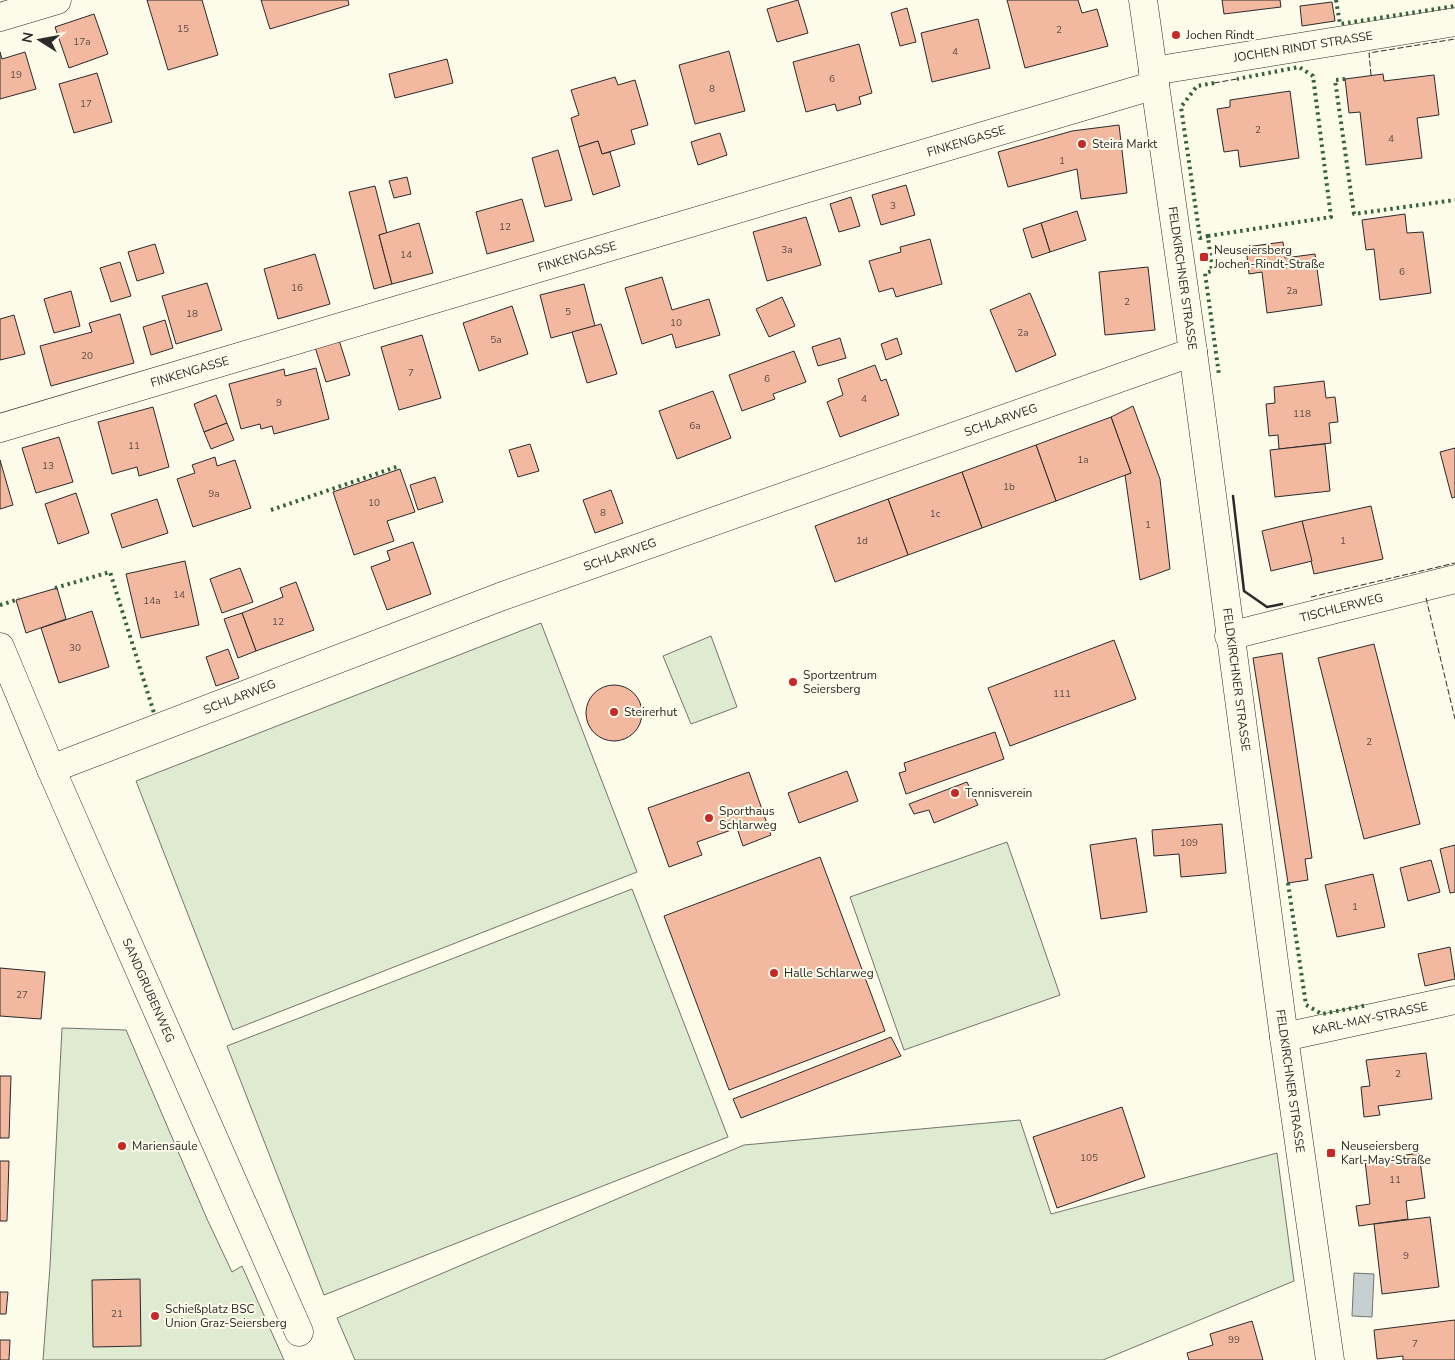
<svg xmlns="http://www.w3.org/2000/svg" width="1455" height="1360" font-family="'Nunito Sans',sans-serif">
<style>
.green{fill:#deebd1;stroke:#74746e}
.water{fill:#c7d0d0;stroke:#74746e}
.building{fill:#f2b8a0;stroke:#2b2b2b}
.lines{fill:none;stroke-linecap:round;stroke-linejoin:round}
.street-casing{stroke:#2b2b2b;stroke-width:29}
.secondary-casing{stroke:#2b2b2b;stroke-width:29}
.street{stroke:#fdfbea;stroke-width:28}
.secondary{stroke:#fdfbea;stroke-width:28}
.hedge{stroke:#34623c;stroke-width:4;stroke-dasharray:2.5 4;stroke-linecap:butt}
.fence{stroke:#2b2b2b;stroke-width:1;stroke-dasharray:6 2.5;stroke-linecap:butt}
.wall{stroke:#2b2b2b;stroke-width:2.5}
.poi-dot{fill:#c62828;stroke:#fdfbea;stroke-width:2}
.labels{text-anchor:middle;stroke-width:4;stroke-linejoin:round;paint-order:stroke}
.number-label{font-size:10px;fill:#5d4e48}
.poi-label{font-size:12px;fill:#2b2b2b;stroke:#fdfbea;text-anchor:start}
.street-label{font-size:12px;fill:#2b2b2b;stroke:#fdfbea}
</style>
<rect width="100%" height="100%" fill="#fdfbea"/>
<g class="green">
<path d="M541,623L637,872L233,1030L136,781Z"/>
<path d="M711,636L737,707L691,724L663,656Z"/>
<path d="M1007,842L1060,995L904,1050L850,897Z"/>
<path d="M632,889L728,1137L324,1295L227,1046Z"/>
<path d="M62,1028L126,1030L207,1219L232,1272L242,1266L284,1360H43L50,1266Z"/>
<path d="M1020,1120L1051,1214L1277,1153L1294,1281L1103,1360H355L337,1318L744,1145Z"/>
</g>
<path class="water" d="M1354,1273L1374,1274L1372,1317L1352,1316Z"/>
<g class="building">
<path d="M147,0H202L218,55L168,70Z"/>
<path d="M261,0H348L349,5L270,29Z"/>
<path d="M798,0L808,33L777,42L767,9Z"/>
<path d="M1007,0H1078L1082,13L1097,9L1108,46L1025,68Z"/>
<path d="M1222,0H1280L1281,7L1224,14Z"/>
<path d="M1332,2L1335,21L1302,26L1300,6Z"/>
<path d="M907,8L916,42L900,46L891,13Z"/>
<path d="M94,14L108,54L69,68L55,27Z"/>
<path d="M978,19L990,68L932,82L921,33Z"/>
<path d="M859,44L872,93L859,97L861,104L837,111L835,104L806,112L793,62Z"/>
<path d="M729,51L745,111L695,124L679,65Z"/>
<path d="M0,52L2,59L25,52L36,89L0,99Z"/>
<path d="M447,59L453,83L395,98L389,74Z"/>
<path d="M97,73L112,122L74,133L59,84Z"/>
<path d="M1383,74L1384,81L1434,75L1439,115L1417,118L1422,158L1366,165L1360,112L1349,113L1345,79Z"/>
<path d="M615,77L618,85L635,80L648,125L631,130L635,144L602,154L598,141L579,147L571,118L579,115L571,90Z"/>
<path d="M1290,91L1299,158L1240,167L1238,150L1224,152L1217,109L1230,107V100Z"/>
<path d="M1119,125L1127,193L1081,199L1077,169L1008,187L998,152L1072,131Z"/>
<path d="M720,133L727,155L698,165L691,142Z"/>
<path d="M598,141L602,154L610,152L620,186L593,195L579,147Z"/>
<path d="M558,150L572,200L545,207L532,158Z"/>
<path d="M407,177L411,194L394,198L389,181Z"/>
<path d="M906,185L915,215L881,225L872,195Z"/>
<path d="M375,186L387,233L379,235L392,284L374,289L349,192Z"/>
<path d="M851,197L860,226L839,232L830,204Z"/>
<path d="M522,199L534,241L487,254L476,212Z"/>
<path d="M1077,211L1086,240L1050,252L1041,223Z"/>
<path d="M1405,214L1407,233L1423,232L1431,293L1380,300L1374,249L1366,250L1362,220Z"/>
<path d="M806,217L821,265L767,281L753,232Z"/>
<path d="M419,223L433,273L392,284L379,235Z"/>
<path d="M1041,223L1050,252L1032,258L1023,229Z"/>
<path d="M930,239L942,284L896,297L893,288L879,292L869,261L901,252L900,247Z"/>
<path d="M1283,242L1285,258L1315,254L1322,305L1267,313L1262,272L1249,274L1246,247Z"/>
<path d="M155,244L164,273L137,281L128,252Z"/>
<path d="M315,254L330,304L278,319L264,269Z"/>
<path d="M120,262L131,296L111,302L100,268Z"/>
<path d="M1148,267L1155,330L1105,335L1099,272Z"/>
<path d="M662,277L672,310L709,299L720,335L676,348L672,334L642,344L625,288Z"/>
<path d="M207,283L222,330L176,344L162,296Z"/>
<path d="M584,284L595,326L551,338L540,295Z"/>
<path d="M71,291L80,326L54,333L44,299Z"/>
<path d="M1030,293L1056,355L1016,372L990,310Z"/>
<path d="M782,297L795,326L769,337L756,309Z"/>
<path d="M512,306L528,354L479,371L463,323Z"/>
<path d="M120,314L134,363L51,386L40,346L92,332L89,323Z"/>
<path d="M14,315L25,354L0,360V319Z"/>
<path d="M165,320L173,348L151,355L143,327Z"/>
<path d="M601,324L617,374L587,383L572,332Z"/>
<path d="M422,335L441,398L399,410L381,347Z"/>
<path d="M840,338L846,358L818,366L812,347Z"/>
<path d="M897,338L902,354L886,360L881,344Z"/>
<path d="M339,340L350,375L326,382L315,347Z"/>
<path d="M794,351L806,382L773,394L775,399L742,411L729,375Z"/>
<path d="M875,365L881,381L886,379L899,415L840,437L827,402L843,395L838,379Z"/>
<path d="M316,368L329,419L274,434L272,426L261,429L260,424L241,429L229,384L284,369L285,376Z"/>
<path d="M1324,381L1326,398L1335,397L1338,422L1329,423L1331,443L1279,449L1278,435L1269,436L1266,404L1275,403L1274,387Z"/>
<path d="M713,391L731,438L677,459L659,411Z"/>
<path d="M216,395L227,423L204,432L194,404Z"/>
<path d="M1133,406L1160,479L1170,569L1140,580L1125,475L1131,473L1111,417Z"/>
<path d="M153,407L169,467L139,476L137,467L112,474L98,422Z"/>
<path d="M1111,417L1131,473L1056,501L1036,445Z"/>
<path d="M227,423L234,440L211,449L204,432Z"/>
<path d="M59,437L73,482L36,493L22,448Z"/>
<path d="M530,444L539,471L518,477L509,450Z"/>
<path d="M1325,444L1330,491L1275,497L1270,450Z"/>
<path d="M1036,445L1056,501L982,528L962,472Z"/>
<path d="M1455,448V497L1452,498L1440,452Z"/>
<path d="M215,457L217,466L235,460L251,508L193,527L177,479L195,473L192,465Z"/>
<path d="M0,460L13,505L0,509Z"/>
<path d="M400,469L415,512L387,521L394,541L354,555L333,492Z"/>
<path d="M962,472L982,528L908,555L888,499Z"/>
<path d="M435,477L443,502L418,510L410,485Z"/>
<path d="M611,490L623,523L595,533L583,500Z"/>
<path d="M76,493L89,533L58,544L45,504Z"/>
<path d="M157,499L168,533L122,548L111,514Z"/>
<path d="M888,499L908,555L835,582L815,526Z"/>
<path d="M1371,506L1383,559L1314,574L1302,521Z"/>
<path d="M1302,521L1312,561L1271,571L1262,531Z"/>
<path d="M413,542L431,594L387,610L371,567L390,560L387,551Z"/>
<path d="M185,561L199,625L141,638L126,574Z"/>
<path d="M240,568L253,602L222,613L210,579Z"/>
<path d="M296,582L314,630L256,651L242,613L283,597L280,588Z"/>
<path d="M57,588L66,619L26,633L16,600Z"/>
<path d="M92,611L109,667L59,683L41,628Z"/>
<path d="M242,613L256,651L238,658L224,619Z"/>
<path d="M1114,640L1136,699L1010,746L988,688Z"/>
<path d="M1374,644L1420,824L1364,839L1318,658Z"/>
<path d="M228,649L239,678L216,686L206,657Z"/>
<path d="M1282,653L1312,858L1305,859L1308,880L1288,883L1253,658Z"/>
<circle cx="614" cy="713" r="28"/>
<path d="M995,732L1004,759L906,794L899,773L906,771L904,763Z"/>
<path d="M847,771L858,801L799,823L788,793Z"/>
<path d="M749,772L771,835L743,846L737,828L697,842L702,855L669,867L648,808Z"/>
<path d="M967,782L978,805L934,823L929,810L914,814L909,804Z"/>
<path d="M1222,824L1226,873L1181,877L1179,854L1154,856L1152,830Z"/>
<path d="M1136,838L1147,912L1101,919L1090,845Z"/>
<path d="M1455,845V892L1450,893L1440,849Z"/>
<path d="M820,857L885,1031L729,1090L664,916Z"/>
<path d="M1431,860L1440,892L1408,901L1400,868Z"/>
<path d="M1373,874L1385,927L1337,937L1325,885Z"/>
<path d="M1450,947L1455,979L1425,986L1418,954Z"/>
<path d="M0,968L45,972L41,1019L0,1016Z"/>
<path d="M891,1037L901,1056L741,1118L733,1099Z"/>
<path d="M1426,1053L1432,1099L1378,1106L1380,1115L1364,1117L1361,1087L1370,1086L1366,1060Z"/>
<path d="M0,1076H11L9,1138H0Z"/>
<path d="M1122,1107L1145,1177L1057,1208L1033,1137Z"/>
<path d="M1419,1153L1425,1198L1406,1201L1408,1219L1359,1226L1356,1206L1370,1204L1365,1161Z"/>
<path d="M0,1161H9L7,1221H0Z"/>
<path d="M1430,1217L1439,1287L1382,1294L1374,1224Z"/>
<path d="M140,1279L141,1346L93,1347L92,1280Z"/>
<path d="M0,1292H8L6,1314H0Z"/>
<path d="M1455,1320V1360H1403V1356L1377,1359L1374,1330Z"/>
<path d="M1252,1321L1263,1360H1189L1187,1353L1213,1345L1210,1334Z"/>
<path d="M0,1340H10L9,1360H0Z"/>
</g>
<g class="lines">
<g class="street-casing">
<g id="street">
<path d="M0,17L57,0"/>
<path id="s1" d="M1153,71L1455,22"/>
<path id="s2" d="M0,428L1155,85"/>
<path id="s3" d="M1229,636L1455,579"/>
<path id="s4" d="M0,647L51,769L299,1332"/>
<path id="s5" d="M51,769L500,597L1193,352"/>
<path id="s6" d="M1284,1037L1455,1000"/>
</g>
</g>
<g class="secondary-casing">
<g id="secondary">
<path id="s7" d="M1143,0L1193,352L1284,1037L1330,1360"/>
</g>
</g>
<use href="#street" class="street"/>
<use href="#secondary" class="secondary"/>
<g class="hedge">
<path d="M1336,0L1340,24L1455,6"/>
<path d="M1345,79L1335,80L1354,214L1455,200"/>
<path d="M1214,83L1197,86L1181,107L1200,238L1208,236L1212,271L1205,273L1219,375"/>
<path d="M1208,236L1331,217L1313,76L1299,67L1237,79"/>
<path d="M271,510L399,466"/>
<path d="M55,588L110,572L154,713"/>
<path d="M0,605L19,599"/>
<path d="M1288,883L1306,1005L1322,1014L1368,1005"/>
</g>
<g class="fence">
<path d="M1371,75L1369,53L1455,39"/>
<path d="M1214,83L1237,79"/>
<path d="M1311,597L1455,563"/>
<path d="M1426,598L1455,719"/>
</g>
<path class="wall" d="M1233,496L1244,591L1267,607L1282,604"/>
</g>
<g class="poi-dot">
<circle cx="1176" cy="35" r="5"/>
<circle cx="1082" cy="144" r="5"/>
<rect x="1199" y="252" width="10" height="10" rx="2.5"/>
<circle cx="793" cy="682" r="5"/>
<circle cx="614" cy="712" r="5"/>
<circle cx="955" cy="793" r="5"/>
<circle cx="709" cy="818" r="5"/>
<circle cx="774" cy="973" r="5"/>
<circle cx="122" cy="1146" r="5"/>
<rect x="1326" y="1148" width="10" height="10" rx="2.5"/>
<circle cx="155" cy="1316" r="5"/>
</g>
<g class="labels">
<g class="number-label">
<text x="183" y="32">15</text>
<text x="1059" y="33">2</text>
<text x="82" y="45">17a</text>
<text x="955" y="55">4</text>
<text x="16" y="78">19</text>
<text x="832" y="82">6</text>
<text x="712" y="92">8</text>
<text x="86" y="107">17</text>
<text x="1258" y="133">2</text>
<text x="1391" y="142">4</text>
<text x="1062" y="164">1</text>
<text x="893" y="209">3</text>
<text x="505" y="230">12</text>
<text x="787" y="253">3a</text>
<text x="406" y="258">14</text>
<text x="1402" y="275">6</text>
<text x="297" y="291">16</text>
<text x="1292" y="294">2a</text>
<text x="1127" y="305">2</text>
<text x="568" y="315">5</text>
<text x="192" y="317">18</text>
<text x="676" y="326">10</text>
<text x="1023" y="336">2a</text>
<text x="496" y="343">5a</text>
<text x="87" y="359">20</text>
<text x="411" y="376">7</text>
<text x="767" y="382">6</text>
<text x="864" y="402">4</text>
<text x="279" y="406">9</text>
<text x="1302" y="417">118</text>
<text x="695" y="429">6a</text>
<text x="134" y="449">11</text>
<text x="1083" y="463">1a</text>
<text x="48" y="469">13</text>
<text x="1009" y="490">1b</text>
<text x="214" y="497">9a</text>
<text x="374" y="506">10</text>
<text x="603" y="516">8</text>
<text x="935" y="517">1c</text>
<text x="1148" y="528">1</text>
<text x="862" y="544">1d</text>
<text x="1343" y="544">1</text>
<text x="179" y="598">14</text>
<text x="152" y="604">14a</text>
<text x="278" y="625">12</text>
<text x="75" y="651">30</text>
<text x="1062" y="697">111</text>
<text x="1369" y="745">2</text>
<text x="1189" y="846">109</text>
<text x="1355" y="910">1</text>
<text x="22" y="998">27</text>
<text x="1398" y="1077">2</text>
<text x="1089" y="1161">105</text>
<text x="1395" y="1183">11</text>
<text x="1406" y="1259">9</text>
<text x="117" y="1317">21</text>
<text x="1234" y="1343">99</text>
<text x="1415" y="1347">7</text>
</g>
<g class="poi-label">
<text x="1186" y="39">Jochen Rindt</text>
<text x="1092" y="148">Steira Markt</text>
<text x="1214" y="254">Neuseiersberg<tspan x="1214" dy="14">Jochen-Rindt-Straße</tspan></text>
<text x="803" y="679">Sportzentrum<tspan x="803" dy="14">Seiersberg</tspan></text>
<text x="624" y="716">Steirerhut</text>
<text x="965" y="797">Tennisverein</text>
<text x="719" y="815">Sporthaus<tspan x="719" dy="14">Schlarweg</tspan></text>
<text x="784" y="977">Halle Schlarweg</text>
<text x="132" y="1150">Mariensäule</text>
<text x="1341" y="1150">Neuseiersberg<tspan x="1341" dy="14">Karl-May-Straße</tspan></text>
<text x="165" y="1313">Schießplatz BSC<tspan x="165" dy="14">Union Graz-Seiersberg</tspan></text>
</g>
<g class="street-label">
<text dy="4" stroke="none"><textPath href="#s1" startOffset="152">JOCHEN RINDT STRASSE</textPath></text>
<text dy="4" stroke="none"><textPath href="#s2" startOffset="1008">FINKENGASSE</textPath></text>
<text dy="4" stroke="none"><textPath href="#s2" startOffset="602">FINKENGASSE</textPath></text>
<text dy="4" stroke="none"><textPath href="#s7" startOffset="281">FELDKIRCHNER STRASSE</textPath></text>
<text dy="4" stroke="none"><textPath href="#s2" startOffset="198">FINKENGASSE</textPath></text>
<text dy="4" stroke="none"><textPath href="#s5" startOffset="1012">SCHLARWEG</textPath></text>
<text dy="4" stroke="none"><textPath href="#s5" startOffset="608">SCHLARWEG</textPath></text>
<text dy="4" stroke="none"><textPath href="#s3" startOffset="116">TISCHLERWEG</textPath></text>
<text dy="4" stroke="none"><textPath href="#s7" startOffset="686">FELDKIRCHNER STRASSE</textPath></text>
<text dy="4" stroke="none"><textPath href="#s5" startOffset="202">SCHLARWEG</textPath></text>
<text dy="4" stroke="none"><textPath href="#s4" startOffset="374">SANDGRUBENWEG</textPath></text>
<text dy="4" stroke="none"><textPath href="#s6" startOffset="88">KARL-MAY-STRASSE</textPath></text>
<text dy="4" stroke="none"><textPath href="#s7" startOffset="1091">FELDKIRCHNER STRASSE</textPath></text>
</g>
</g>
<g transform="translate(40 40) rotate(281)" stroke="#fdfbea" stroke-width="4" paint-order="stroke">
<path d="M0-4L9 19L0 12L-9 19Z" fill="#2b2b2b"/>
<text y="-8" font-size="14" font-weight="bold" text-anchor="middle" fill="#2b2b2b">N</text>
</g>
</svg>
